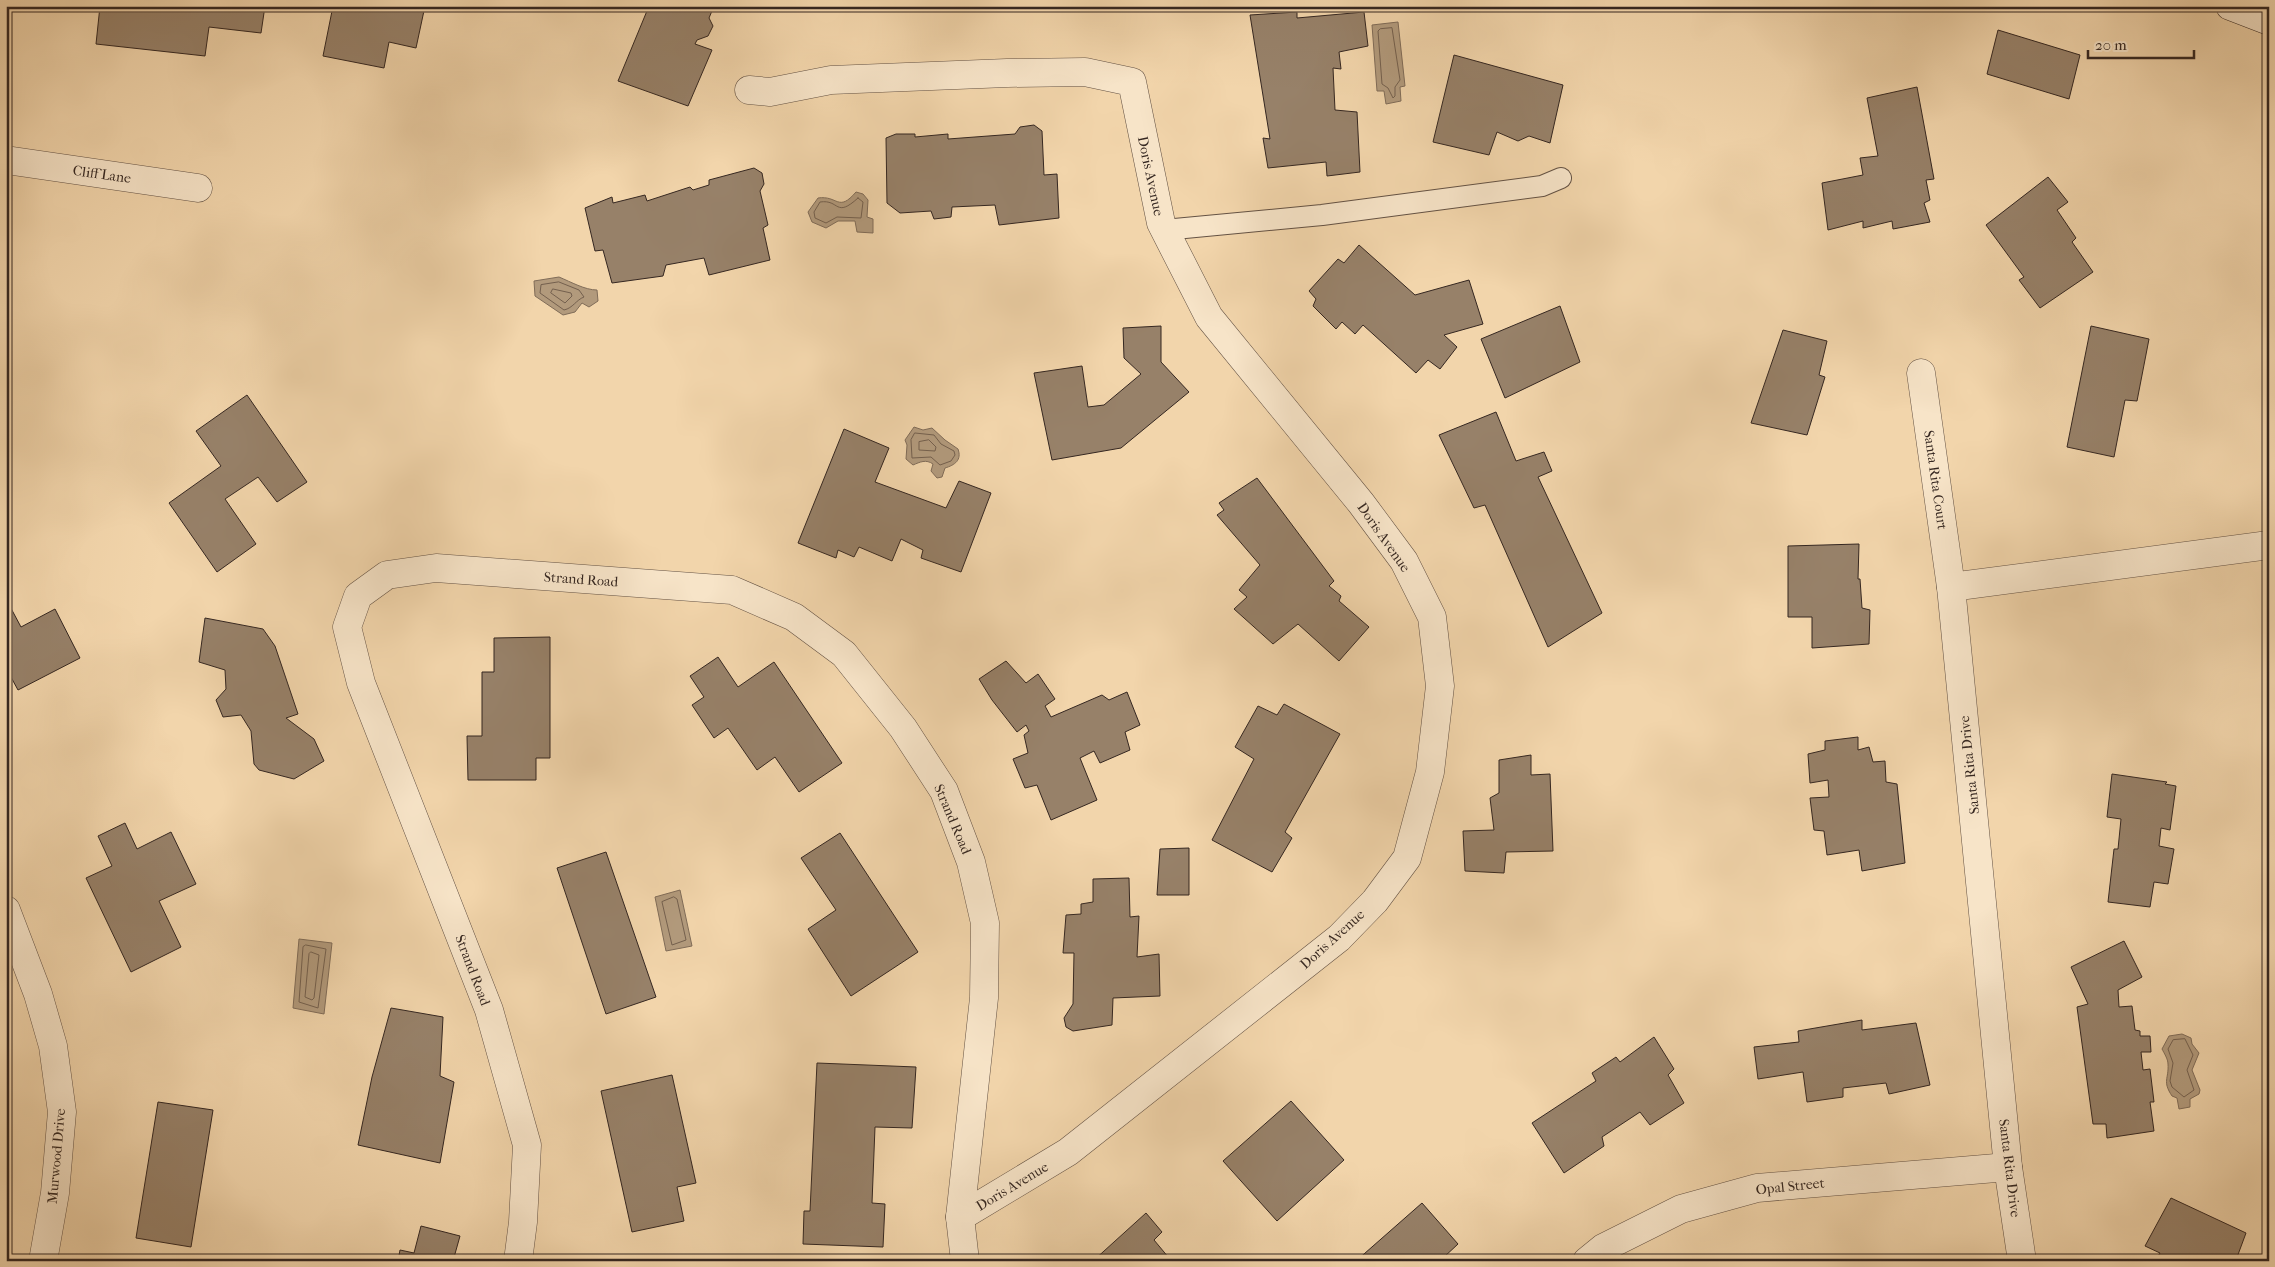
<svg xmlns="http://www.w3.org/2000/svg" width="2275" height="1267" font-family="'IM FELL French Canon',serif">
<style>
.water{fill:#b29a7c;stroke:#806c58}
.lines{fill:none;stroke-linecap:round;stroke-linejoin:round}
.shore{stroke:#74604e;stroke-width:1}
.building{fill:#978169;stroke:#352721}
.service-casing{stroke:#645244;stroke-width:22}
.minor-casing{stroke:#645244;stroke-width:29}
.secondary-casing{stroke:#352721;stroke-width:29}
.service{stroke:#f7e4c8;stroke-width:20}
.minor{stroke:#f7e4c8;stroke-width:28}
.secondary{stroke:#f7e4c8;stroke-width:28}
.labels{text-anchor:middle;stroke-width:4;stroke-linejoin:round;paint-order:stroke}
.street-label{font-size:14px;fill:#352721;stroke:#f7e4c8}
</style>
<rect width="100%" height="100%" fill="#f2d5ab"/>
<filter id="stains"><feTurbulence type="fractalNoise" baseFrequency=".004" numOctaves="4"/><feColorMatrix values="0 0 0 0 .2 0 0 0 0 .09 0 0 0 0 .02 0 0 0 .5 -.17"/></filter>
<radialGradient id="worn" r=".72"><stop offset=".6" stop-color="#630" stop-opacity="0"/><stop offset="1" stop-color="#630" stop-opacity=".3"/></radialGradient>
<g class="water">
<path d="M1398,22L1405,86L1400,87L1401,101L1386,104L1384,91H1377L1372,25Z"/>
<path d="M856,192L863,194L868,200L867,217L873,219V233L857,232L855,221H838L826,228L812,222L808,212L818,198C838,195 838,213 856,192Z"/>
<path d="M559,277C571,282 585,290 597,290L598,301L589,307L582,303L575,312L563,315L535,296L534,281Z"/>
<path d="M914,427L923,430L932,428L945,440L958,449C962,460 955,465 945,468L942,477L937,478L931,471L933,464C926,459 920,462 913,465L906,459L907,445L905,440Z"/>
<path d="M680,890L692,946L666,951L655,897Z"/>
<path d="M299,939L332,943L324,1014L293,1008Z"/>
<path d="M2182,1034L2191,1038L2192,1044L2199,1053L2192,1070L2200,1090L2199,1094L2190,1099V1107L2179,1109L2177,1098L2172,1096C2162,1081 2169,1079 2168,1064C2168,1059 2164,1053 2162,1049L2169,1036Z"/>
</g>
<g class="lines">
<g class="shore">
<path d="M1392,28L1400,80L1395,87V96L1393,98L1388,88L1382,84L1378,31L1380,29Z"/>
<path d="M858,198L863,202L861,218L837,217L826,223L815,218L814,212L820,202C840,199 835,219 858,198Z"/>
<path d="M559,282L579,290L584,297C576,300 573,308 564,310L540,293L541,285Z"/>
<path d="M553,289L571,293L572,296L565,303L551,293Z"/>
<path d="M915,433L934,435L941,444L954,451L955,455L951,461L940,465L931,457L912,458L911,440Z"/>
<path d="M929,440L936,447L935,451L919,450V442Z"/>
<path d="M674,897L677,899L686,940L672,945L662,902Z"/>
<path d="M306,945L326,949L318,1008L299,1002L303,947Z"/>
<path d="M311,952L319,955L314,998L312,1000L305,997L309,954Z"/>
<path d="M2185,1039L2193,1055L2187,1070L2194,1090L2184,1097L2172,1087L2170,1081L2173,1063L2168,1049L2173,1040Z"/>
</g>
</g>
<g class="building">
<path d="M100,6H265L261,33L209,27L205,56L96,44Z"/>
<path d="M333,6H425L416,48L389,42L384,68L323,56Z"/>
<path d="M649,6H714L709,18L713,26L708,36L697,40L695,44L712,50L688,106L618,81Z"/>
<path d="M1297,12V18L1364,12L1368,46L1339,52L1341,69L1333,68L1335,110L1357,112L1360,172L1327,176L1326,162L1268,168L1263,138L1270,139L1250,15Z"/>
<path d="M1998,30L2080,55L2069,99L1987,74Z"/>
<path d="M1454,55L1563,85L1550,143L1529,136L1518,141L1497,132L1489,155L1433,142Z"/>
<path d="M1917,87L1934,179L1926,180L1930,200L1924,203L1930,222L1893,229L1892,221L1863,228V221L1828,230L1822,183L1863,175L1860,158L1878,156L1867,98Z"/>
<path d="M1034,125L1042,131L1044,175L1057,174L1059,218L999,225L995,205L952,207L951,217L934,219L931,211L900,213L887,203L886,138L896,134H915V137L948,134V139L1015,134L1020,127Z"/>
<path d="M754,168L762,173L764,184L760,191L768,225L763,228L770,260L709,275L704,258L666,265L663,276L612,283L603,250L595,251L585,208L612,197L613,203L645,195L647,201L690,187L693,190L709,185V180Z"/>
<path d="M2048,177L2068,202L2057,210L2076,238L2072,242L2093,272L2040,308L2019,280L2024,277L1986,225Z"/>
<path d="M1359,245L1415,295L1469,280L1483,324L1444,335L1457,347L1440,369L1428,360L1416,373L1363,325L1355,334L1342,322L1336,329L1313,306L1316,299L1309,291L1338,259L1344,263Z"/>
<path d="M1560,306L1580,362L1505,398L1481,339Z"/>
<path d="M1161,326V362L1189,392L1121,448L1052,460L1034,373L1082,366L1088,407L1104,405L1141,374L1124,358L1123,328Z"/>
<path d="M2091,326L2149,339L2137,401L2125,400L2114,457L2067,447Z"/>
<path d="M1783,330L1827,341L1819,375L1825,377L1807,435L1751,423Z"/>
<path d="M247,395L307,482L277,502L258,477L225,499L256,544L217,572L169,503L221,466L196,431Z"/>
<path d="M1496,412L1516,461L1544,452L1552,471L1538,477L1602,613L1548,647L1485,505L1474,508L1439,435Z"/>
<path d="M844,429L889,448L875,482L946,508L959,481L991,493L961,572L921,558L923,550L901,539L892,561L859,547L854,557L838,550L836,558L798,543Z"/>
<path d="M1257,478L1334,581L1329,586L1341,596L1339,601L1369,627L1339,661L1298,624L1273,644L1234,609L1247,597L1239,590L1260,565L1217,515L1224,510L1219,503Z"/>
<path d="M1859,544L1858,579H1860L1862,608L1870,610L1869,644L1812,648V617H1788V546Z"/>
<path d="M6,599L21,627L55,609L80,658L18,690L6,668Z"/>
<path d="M205,618L263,629L275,646L298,714L286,718L314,739L324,761L294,779L259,770L254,764L251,731L241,715L223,717L216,700L226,689L225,670L199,662Z"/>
<path d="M550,637V758H536V780H468L467,736H482V672H494V638Z"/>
<path d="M718,657L738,687L774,662L842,763L799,792L775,757L757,770L728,728L714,738L692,705L704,697L690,676Z"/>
<path d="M1006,661L1026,683L1038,674L1055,699L1045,706L1051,717L1102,695L1109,700L1127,692L1140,725L1125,732L1130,750L1100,763L1094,751L1080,758L1097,800L1051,820L1037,785L1025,788L1013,759L1028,753L1024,735L1029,731L1026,725L1017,732L992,700L979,679Z"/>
<path d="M1284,704L1340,734L1285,832L1292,838L1272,872L1212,840L1254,759L1235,747L1258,706L1277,715Z"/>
<path d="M1858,737V750L1869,747L1873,762L1885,761L1886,782L1897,784L1905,863L1862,871L1859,850L1827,855L1824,831L1814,830L1810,798L1829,797L1828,780L1810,783L1808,754L1825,750V741Z"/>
<path d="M1531,755V775L1550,774L1553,851L1506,852L1504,873L1465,871L1463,831L1494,830L1490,798L1499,793V760Z"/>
<path d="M2112,774L2167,782L2165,784L2176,786L2170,830L2161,828L2159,846L2174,849L2168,884L2154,882L2150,907L2108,902L2114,849H2118L2121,819L2107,817Z"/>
<path d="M125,823L137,849L171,832L196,884L159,901L181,947L131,972L86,878L112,866L98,836Z"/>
<path d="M840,833L918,952L851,996L808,929L836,910L801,858Z"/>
<path d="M1189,848V895H1157L1160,849Z"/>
<path d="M606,852L656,997L606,1014L557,868Z"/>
<path d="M1129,878L1130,917L1139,916L1137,957L1159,954L1160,996L1113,998L1112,1025L1073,1031L1066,1027L1064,1018L1073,1004L1074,953H1063L1066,915L1081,914V904L1093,902V879Z"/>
<path d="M2124,941L2142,977L2118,990L2119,1007L2132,1006L2135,1030L2140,1031V1036H2150L2151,1052H2141L2143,1070L2150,1069L2154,1102H2150L2154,1131L2107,1138L2106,1124H2093L2077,1007L2088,1004L2071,967Z"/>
<path d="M391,1008L443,1017L440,1076L454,1082L440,1163L358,1145L372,1077Z"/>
<path d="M1862,1020V1030L1916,1023L1930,1085L1889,1094L1886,1083L1843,1088V1097L1807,1102L1803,1072L1758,1079L1754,1047L1799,1042L1798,1031Z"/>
<path d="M1654,1037L1674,1069L1668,1075L1684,1103L1650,1125L1640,1112L1602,1137L1604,1146L1564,1173L1532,1123L1596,1081L1592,1073L1616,1057L1620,1062Z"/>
<path d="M817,1063L916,1067L912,1128L875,1127L872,1203L885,1204L883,1247L803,1244L804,1211H810Z"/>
<path d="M672,1075L696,1183L677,1187L684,1221L632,1232L601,1091Z"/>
<path d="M1291,1101L1344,1160L1277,1221L1223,1161Z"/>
<path d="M158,1102L213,1110L191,1247L136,1238Z"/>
<path d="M2171,1198L2246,1233L2236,1260L2155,1261L2160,1253L2145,1246Z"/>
<path d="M1422,1203L1458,1244L1443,1258L1445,1261H1356Z"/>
<path d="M1146,1213L1162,1232L1154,1240L1169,1258L1166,1261H1093Z"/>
<path d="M421,1226L460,1236L453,1261H398L400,1250L414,1253Z"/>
</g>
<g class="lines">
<g class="service-casing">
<path id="service" d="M1164,230L1322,215L1542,186L1561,178"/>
</g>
<g class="minor-casing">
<g id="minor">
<path d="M749,90L770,92L831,80L1007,73L1085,72L1132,82L1161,223L1209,317L1361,503L1404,561L1432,617L1440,686L1430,772L1407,858L1375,901L1339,938L1068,1152L960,1217"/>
<path d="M6,160L198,188"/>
<path d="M1921,373L1951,587L2008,1167L2022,1261"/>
<path d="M1951,587L2269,545"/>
<path d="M6,910L38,994L53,1046L62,1112L55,1193L43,1261"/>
<path d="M518,1261L523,1222L527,1145L489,1010L361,683L347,627L358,596L387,575L436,568L732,590L794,617L844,654L903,728L944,791L971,862L985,923L984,998L960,1217L965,1261"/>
<path d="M1587,1261L1603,1248L1681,1209L1757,1188L2008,1167"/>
</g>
</g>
<g class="secondary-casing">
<path id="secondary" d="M2230,6L2269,21"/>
</g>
<use href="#service" class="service"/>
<use href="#minor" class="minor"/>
<use href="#secondary" class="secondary"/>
</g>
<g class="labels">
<g class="street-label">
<text transform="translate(102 174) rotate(8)" y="5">Cliff Lane</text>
<text transform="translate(1151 176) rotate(78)" y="5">Doris Avenue</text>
<text transform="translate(1936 480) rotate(82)" y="5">Santa Rita Court</text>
<text transform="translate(1384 537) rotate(55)" y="5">Doris Avenue</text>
<text transform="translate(581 579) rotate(4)" y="5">Strand Road</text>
<text transform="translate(1969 765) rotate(-96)" y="5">Santa Rita Drive</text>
<text transform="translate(953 819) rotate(67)" y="5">Strand Road</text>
<text transform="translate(1332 939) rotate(-42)" y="5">Doris Avenue</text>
<text transform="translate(473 970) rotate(69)" y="5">Strand Road</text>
<text transform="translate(56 1156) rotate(-85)" y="5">Murwood Drive</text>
<text transform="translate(2010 1168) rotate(83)" y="5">Santa Rita Drive</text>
<text transform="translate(1012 1186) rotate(-31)" y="5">Doris Avenue</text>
<text transform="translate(1790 1186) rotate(-6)" y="5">Opal Street</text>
</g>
</g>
<rect width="2275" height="1267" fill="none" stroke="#f2d5ab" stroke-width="25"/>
<rect x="8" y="8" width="2260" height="1252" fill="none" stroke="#352721" stroke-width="2.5"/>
<rect x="12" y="12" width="2250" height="1242" fill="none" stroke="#352721"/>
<path d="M2088 50v8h106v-8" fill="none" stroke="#352721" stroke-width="2.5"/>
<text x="2095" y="50" font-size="15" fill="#352721" stroke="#f7e4c8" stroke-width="4" paint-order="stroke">20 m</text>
<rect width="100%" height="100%" filter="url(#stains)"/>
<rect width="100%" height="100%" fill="url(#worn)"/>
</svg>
